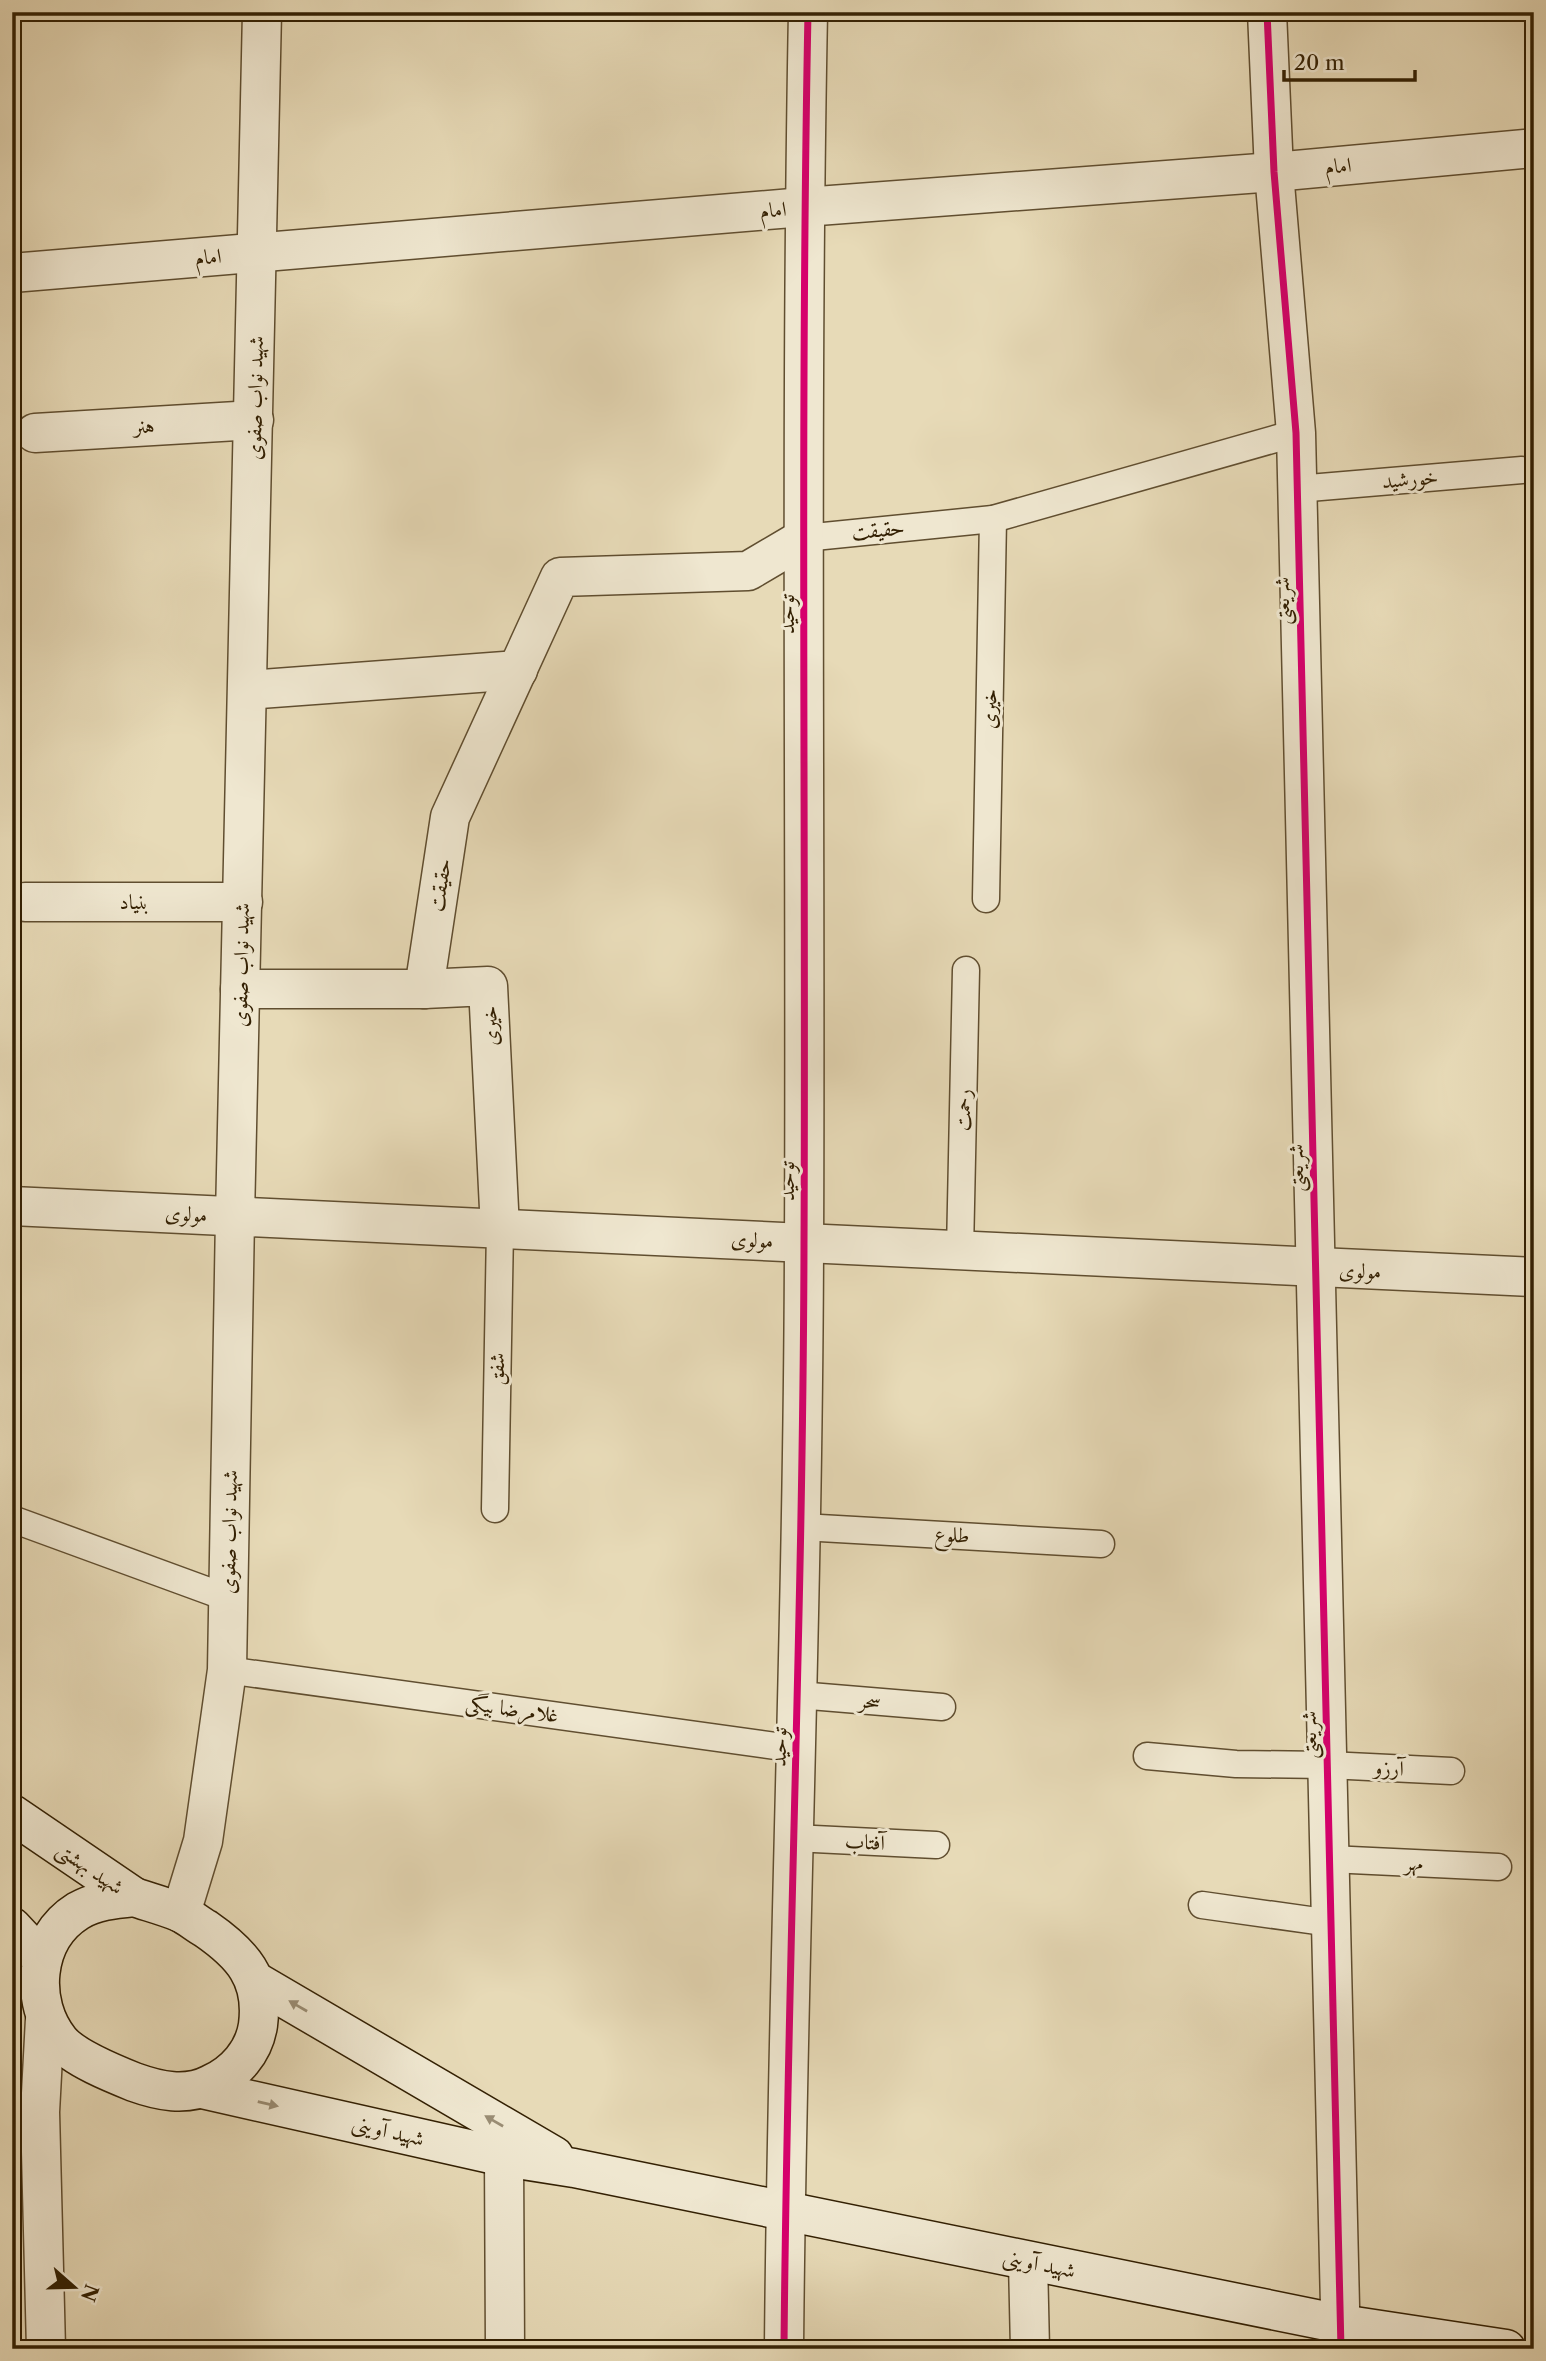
<svg xmlns="http://www.w3.org/2000/svg" width="1546" height="2361" font-family="'Libre Caslon Text',Amiri,serif">
<style>
.lines{fill:none;stroke-linecap:round;stroke-linejoin:round}
.lane-casing{stroke:#604e30;stroke-width:29}
.street-casing{stroke:#604e30;stroke-width:41}
.secondary-casing{stroke:#332003;stroke-width:41}
.lane{stroke:#efe7d0;stroke-width:26}
.street{stroke:#efe7d0;stroke-width:38}
.secondary{stroke:#efe7d0;stroke-width:38}
.cycleway-casing{stroke:#efe7d0;stroke-width:11}
.cycleway{stroke:#d6006c;stroke-width:7}
.oneway{fill:#9a8d74}
.labels{text-anchor:middle;stroke-width:6;stroke-linejoin:round;paint-order:stroke}
.street-label{font-size:21px;fill:#332003;stroke:#efe7d0}
</style>
<rect width="100%" height="100%" fill="#e7dab7"/>
<filter id="stains"><feTurbulence type="fractalNoise" baseFrequency=".00286" numOctaves="4"/><feColorMatrix values="0 0 0 0 .2 0 0 0 0 .09 0 0 0 0 .02 0 0 0 .5 -.17"/></filter>
<radialGradient id="worn" r=".72"><stop offset=".6" stop-color="#630" stop-opacity="0"/><stop offset="1" stop-color="#630" stop-opacity=".3"/></radialGradient>
<g class="lines">
<g class="lane-casing">
<g id="lane">
<path d="M1297,489L1522,470"/>
<path d="M804,538L993,519L1296,433"/>
<path d="M986,899L993,519"/>
<path d="M960,1251L966,970"/>
<path d="M495,1509L500,1229"/>
<path d="M12,1519L228,1598"/>
<path d="M802,1527L1101,1544"/>
<path d="M227,1670L797,1749"/>
<path d="M798,1695L942,1707"/>
<path d="M1147,1756L1236,1764L1328,1765L1451,1771"/>
<path d="M794,1838L936,1845"/>
<path d="M1330,1859L1498,1867"/>
<path d="M1202,1905L1331,1923"/>
</g>
</g>
<g class="street-casing">
<g id="street">
<path d="M1267,12L1274,172L1296,433L1341,2349"/>
<path d="M12,273L804,207L1274,172L1534,148"/>
<path d="M35,433L254,420"/>
<path d="M248,690L518,670"/>
<path d="M25,902H243"/>
<path d="M240,989H424L488,986L500,1229"/>
<path d="M424,989L450,817L560,577L748,571L804,538"/>
<path d="M12,1206L1534,1277"/>
<path d="M181,1913L203,1841L227,1670L235,1217L262,12"/>
<path d="M45,2019L40,2112L46,2349"/>
<path d="M504,2157L505,2349"/>
<path d="M1028,2261L1030,2349"/>
<path d="M784,2349C787,1981 803,1613 804,1245C806,834 800,423 808,12"/>
</g>
</g>
<g class="secondary-casing">
<g id="secondary">
<path d="M12,1814L134,1897"/>
<path d="M134,1897C149,1902 164,1906 179,1912C188,1916 197,1924 206,1929C242,1954 264,1978 258,2025C254,2052 235,2073 211,2084C186,2097 159,2091 134,2082C114,2074 74,2058 60,2041C29,2003 33,1939 78,1911C95,1901 114,1899 134,1897Z"/>
<path d="M12,1927L42,1959"/>
<path d="M255,1981L554,2156"/>
<path d="M202,2089L504,2157L574,2168L1341,2324L1506,2349"/>
</g>
</g>
<use href="#lane" class="lane"/>
<use href="#street" class="street"/>
<use href="#secondary" class="secondary"/>
<g class="cycleway-casing">
<g id="cycleway">
<path d="M1267,12L1274,172L1296,433L1341,2349"/>
<path d="M784,2349C787,1981 803,1613 804,1245C806,834 800,423 808,12"/>
</g>
</g>
<use href="#cycleway" class="cycleway"/>
</g>
<defs><path id="oneway-solid" d="M-6-.8H1V-3.2L6.5 0L1 3.2V.8H-6Z" transform="scale(1.75)"/></defs>
<g class="oneway">
<use href="#oneway-solid" transform="translate(298 2006) rotate(-150)"/>
<use href="#oneway-solid" transform="translate(268 2104) rotate(13)"/>
<use href="#oneway-solid" transform="translate(494 2121) rotate(-150)"/>
</g>
<g class="labels">
<g class="street-label">
<text transform="translate(1338 166) rotate(-5)" y="7">امام</text>
<text transform="translate(773 210) rotate(-5)" y="7">امام</text>
<text transform="translate(208 257) rotate(-5)" y="7">امام</text>
<text transform="translate(255 398) rotate(-89)" y="7">شهید نواب صفوی</text>
<text transform="translate(144 426) rotate(-4)" y="7">هنر</text>
<text transform="translate(1410 479) rotate(-5)" y="7">خورشید</text>
<text transform="translate(878 530) rotate(-6)" y="7">حقیقت</text>
<text transform="translate(1282 601) rotate(-91)" y="7">شریعتی</text>
<text transform="translate(787 614) rotate(-90)" y="7">توحید</text>
<text transform="translate(989 709) rotate(-89)" y="7">خیری</text>
<text transform="translate(440 885) rotate(-81)" y="7">حقیقت</text>
<text x="134" y="909">بنیاد</text>
<text transform="translate(241 965) rotate(-89)" y="7">شهید نواب صفوی</text>
<text transform="translate(490 1026) rotate(-93)" y="7">خیری</text>
<text transform="translate(963 1110) rotate(-89)" y="7">رحمت</text>
<text transform="translate(1296 1168) rotate(-91)" y="7">شریعتی</text>
<text transform="translate(787 1181) rotate(-90)" y="7">توحید</text>
<text transform="translate(186 1214) rotate(3)" y="7">مولوی</text>
<text transform="translate(752 1240) rotate(3)" y="7">مولوی</text>
<text transform="translate(1360 1271) rotate(2)" y="7">مولوی</text>
<text transform="translate(497 1369) rotate(-89)" y="7">شفق</text>
<text transform="translate(229 1532) rotate(-89)" y="7">شهید نواب صفوی</text>
<text transform="translate(952 1535) rotate(3)" y="7">طلوع</text>
<text transform="translate(870 1701) rotate(5)" y="7">سحر</text>
<text transform="translate(512 1709) rotate(8)" y="7">غلامرضا بیگی</text>
<text transform="translate(1309 1735) rotate(-91)" y="7">شریعتی</text>
<text transform="translate(779 1747) rotate(-89)" y="7">توحید</text>
<text transform="translate(1389 1768) rotate(3)" y="7">آرزو</text>
<text transform="translate(865 1842) rotate(3)" y="7">آفتاب</text>
<text transform="translate(1414 1863) rotate(3)" y="7">مهر</text>
<text transform="translate(90 1868) rotate(34)" y="7">شهید بهشتی</text>
<text transform="translate(388 2131) rotate(13)" y="7">شهید آوینی</text>
<text transform="translate(1039 2264) rotate(11)" y="7">شهید آوینی</text>
</g>
</g>
<rect width="1546" height="2361" fill="none" stroke="#e7dab7" stroke-width="42"/>
<rect x="14" y="14" width="1518" height="2333" fill="none" stroke="#332003" stroke-width="3.5"/>
<rect x="21" y="21" width="1504" height="2319" fill="none" stroke="#332003" stroke-width="2"/>
<g transform="translate(74 2287) rotate(110)" stroke="#efe7d0" stroke-width="5" paint-order="stroke">
<path d="M0-5L12 26L0 18L-12 26Z" fill="#332003"/>
<text y="-10" font-size="19" font-weight="bold" text-anchor="middle" fill="#332003">N</text>
</g>
<path d="M1284 70v10h131v-10" fill="none" stroke="#332003" stroke-width="3.5"/>
<text x="1294" y="70" font-size="21" fill="#332003" stroke="#efe7d0" stroke-width="5" paint-order="stroke">20 m</text>
<rect width="100%" height="100%" filter="url(#stains)"/>
<rect width="100%" height="100%" fill="url(#worn)"/>
</svg>
